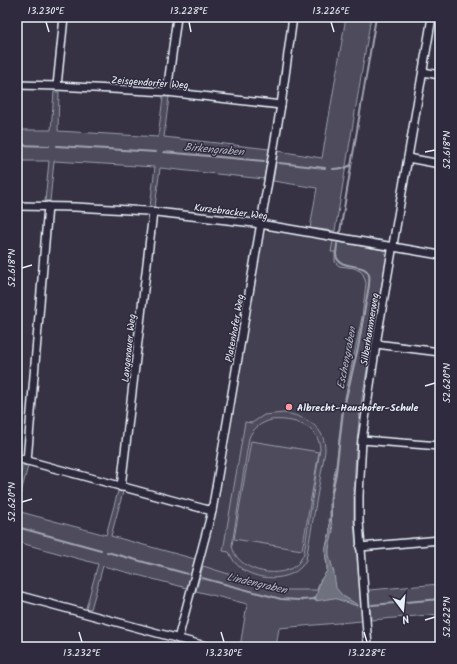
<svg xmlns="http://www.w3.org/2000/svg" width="457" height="664" font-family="Kalam,sans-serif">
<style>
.built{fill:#433f51}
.green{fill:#4d4b5c;stroke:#9a9eaa;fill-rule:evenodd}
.water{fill:#70717f;stroke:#a0a4af}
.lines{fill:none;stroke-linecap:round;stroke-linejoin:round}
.stream{stroke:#a0a4af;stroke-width:2}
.minor-casing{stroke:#e8f1f8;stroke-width:10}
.minor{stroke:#2f2a3d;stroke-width:7}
.ticks{fill:none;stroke:#e8f1f8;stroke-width:1.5}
.poi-dot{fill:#ff9aa2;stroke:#2f2a3d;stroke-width:1.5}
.labels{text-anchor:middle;stroke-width:3;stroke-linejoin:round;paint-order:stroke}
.street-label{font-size:10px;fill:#e8f1f8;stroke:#2f2a3d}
.poi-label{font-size:10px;font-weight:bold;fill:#e8f1f8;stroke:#2f2a3d;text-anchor:start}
.water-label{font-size:11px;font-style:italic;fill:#b2b7c2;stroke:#2f2a3d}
.neatline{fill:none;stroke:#e8f1f8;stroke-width:1.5}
.ticks-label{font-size:10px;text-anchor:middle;fill:#e8f1f8}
</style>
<rect width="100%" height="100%" fill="#363244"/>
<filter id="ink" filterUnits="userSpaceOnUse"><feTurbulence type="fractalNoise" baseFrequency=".025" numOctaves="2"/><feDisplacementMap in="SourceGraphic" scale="8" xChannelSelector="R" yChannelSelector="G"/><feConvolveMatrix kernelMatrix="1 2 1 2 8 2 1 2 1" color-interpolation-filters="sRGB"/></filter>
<g filter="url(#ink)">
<path class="built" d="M269,231L333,241L331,251L335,252V258L346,268H354L360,271L363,274L366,283L362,317L342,412L336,466L330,498V531L325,550L327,567V571L320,581L317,590H279L203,566L215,512L220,496L264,234Z"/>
<g class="green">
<path d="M346,17H371L335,231L310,228L317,188L273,181L278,151L322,158Z"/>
<path d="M54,92H59L58,131L158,137L163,97H169L164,137L269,149L264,179L160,168L155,207H150L155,167L54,161L50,201H45L49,161H17V130H51Z"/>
<path d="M333,241L383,250L387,255L360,410L356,451L354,487V522L362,621L279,628L276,647H240L247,604L196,591L203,566L279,590H317L320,581L327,571V567L325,550L330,531V498L336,466L342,412L362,317L366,283L363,274L360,271L354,268L339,266L335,262V252H331Z"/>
<path d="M284,413C305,416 326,427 325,451L306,560C295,582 261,582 242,569C236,565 232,559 229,552L223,551L245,422L252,423L264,415ZM271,420C292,418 319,425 320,449L304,553C302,558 299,563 295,566C276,580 235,570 232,545L249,438C253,428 261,423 271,420Z"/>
<path d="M251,441L319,452L302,550L234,539Z"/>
<path d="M23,465L28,466L17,508V489Z"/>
<path d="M118,491L123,492L111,536L195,559L187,588L103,566L91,609L86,608L98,564L17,542V511L106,535Z"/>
<path d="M440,584V614L371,620L369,590Z"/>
</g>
<path class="water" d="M329,518L331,520L333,531L329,549V555L334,573L336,588L343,596L358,605L357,606L334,598L315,601L314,598L316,597L320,581L327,571V567L325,550L330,533Z"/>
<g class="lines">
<g class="stream">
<path d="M17,145L49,146"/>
<path d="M57,146L156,152"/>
<path d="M164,152L264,161"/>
<path d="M279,163L325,168"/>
<path d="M333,169L345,168L351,165"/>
<path d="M340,232L376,17"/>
<path d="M331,521V498L336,473L343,411L358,348L369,285C369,282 370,278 369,275C365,261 337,271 336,254C336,251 337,247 337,244"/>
<path d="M17,527L101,550"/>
<path d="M107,552L188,574"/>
<path d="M202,578L281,599L299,600L316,599"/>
<path d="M372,605L440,599"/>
</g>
<g class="minor-casing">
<g id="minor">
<path d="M423,72L440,75"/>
<path d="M17,85L57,86L167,92L281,105"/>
<path d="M57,86L64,17"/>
<path d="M167,92L177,17"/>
<path d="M408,158L440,164"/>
<path d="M17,206L75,207L147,211L254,223L440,255"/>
<path d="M376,344L440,352"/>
<path d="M362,440L440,446"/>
<path d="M17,458L212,511"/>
<path d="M27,461L48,206"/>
<path d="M121,487L153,212"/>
<path d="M360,547L440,540"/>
<path d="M17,595L209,647"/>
<path d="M178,639L212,511L281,105L293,17"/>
<path d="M368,647L359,521V495L362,440L376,344L432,17"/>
</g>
</g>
<use href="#minor" class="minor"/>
</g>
</g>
<path class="ticks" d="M46,22L49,32M189,22L191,32M331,22L334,32M425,152L435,150M22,268L32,265M425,386L435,383M22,502L32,499M425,620L435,617M79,632L82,642M221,632L224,642M364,632L367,642"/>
<circle class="poi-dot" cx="289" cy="407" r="4"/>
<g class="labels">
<g class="street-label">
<text transform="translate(150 82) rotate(4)" y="4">Zeisgendorfer Weg</text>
<text transform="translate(231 211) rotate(7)" y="4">Kurzebracker Weg</text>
<text transform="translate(234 328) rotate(-80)" y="4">Platenhofer Weg</text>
<text transform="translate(369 329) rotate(-81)" y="4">Silberhammerweg</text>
<text transform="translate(128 348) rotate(-84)" y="4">Langenauer Weg</text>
</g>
<g class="poi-label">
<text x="297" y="411">Albrecht-Haushofer-Schule</text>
</g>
<g class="water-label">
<text transform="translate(214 149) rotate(5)" y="4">Birkengraben</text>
<text transform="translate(346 358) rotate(-79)" y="4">Eschengraben</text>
<text transform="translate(257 583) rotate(13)" y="4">Lindengraben</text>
</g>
</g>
<rect width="457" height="664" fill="none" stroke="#2f2a3d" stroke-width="44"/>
<g transform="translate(403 610) rotate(164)" stroke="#2f2a3d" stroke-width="3" paint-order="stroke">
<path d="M0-3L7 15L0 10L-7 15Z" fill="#e8f1f8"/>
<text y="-6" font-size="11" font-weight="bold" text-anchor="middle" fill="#e8f1f8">N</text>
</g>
<rect x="22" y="22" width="413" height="620" class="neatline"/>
<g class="ticks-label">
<text x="46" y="14">13.230°E</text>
<text x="189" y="14">13.228°E</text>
<text x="331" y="14">13.226°E</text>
<text transform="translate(446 150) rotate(-90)" y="4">52.618°N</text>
<text transform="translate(11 268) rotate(-90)" y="4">52.618°N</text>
<text transform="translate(446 383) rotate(-90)" y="4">52.620°N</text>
<text transform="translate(11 502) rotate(-90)" y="4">52.620°N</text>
<text transform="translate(446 617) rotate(-90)" y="4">52.622°N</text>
<text x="82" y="656">13.232°E</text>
<text x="224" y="656">13.230°E</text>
<text x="367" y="656">13.228°E</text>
</g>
</svg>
